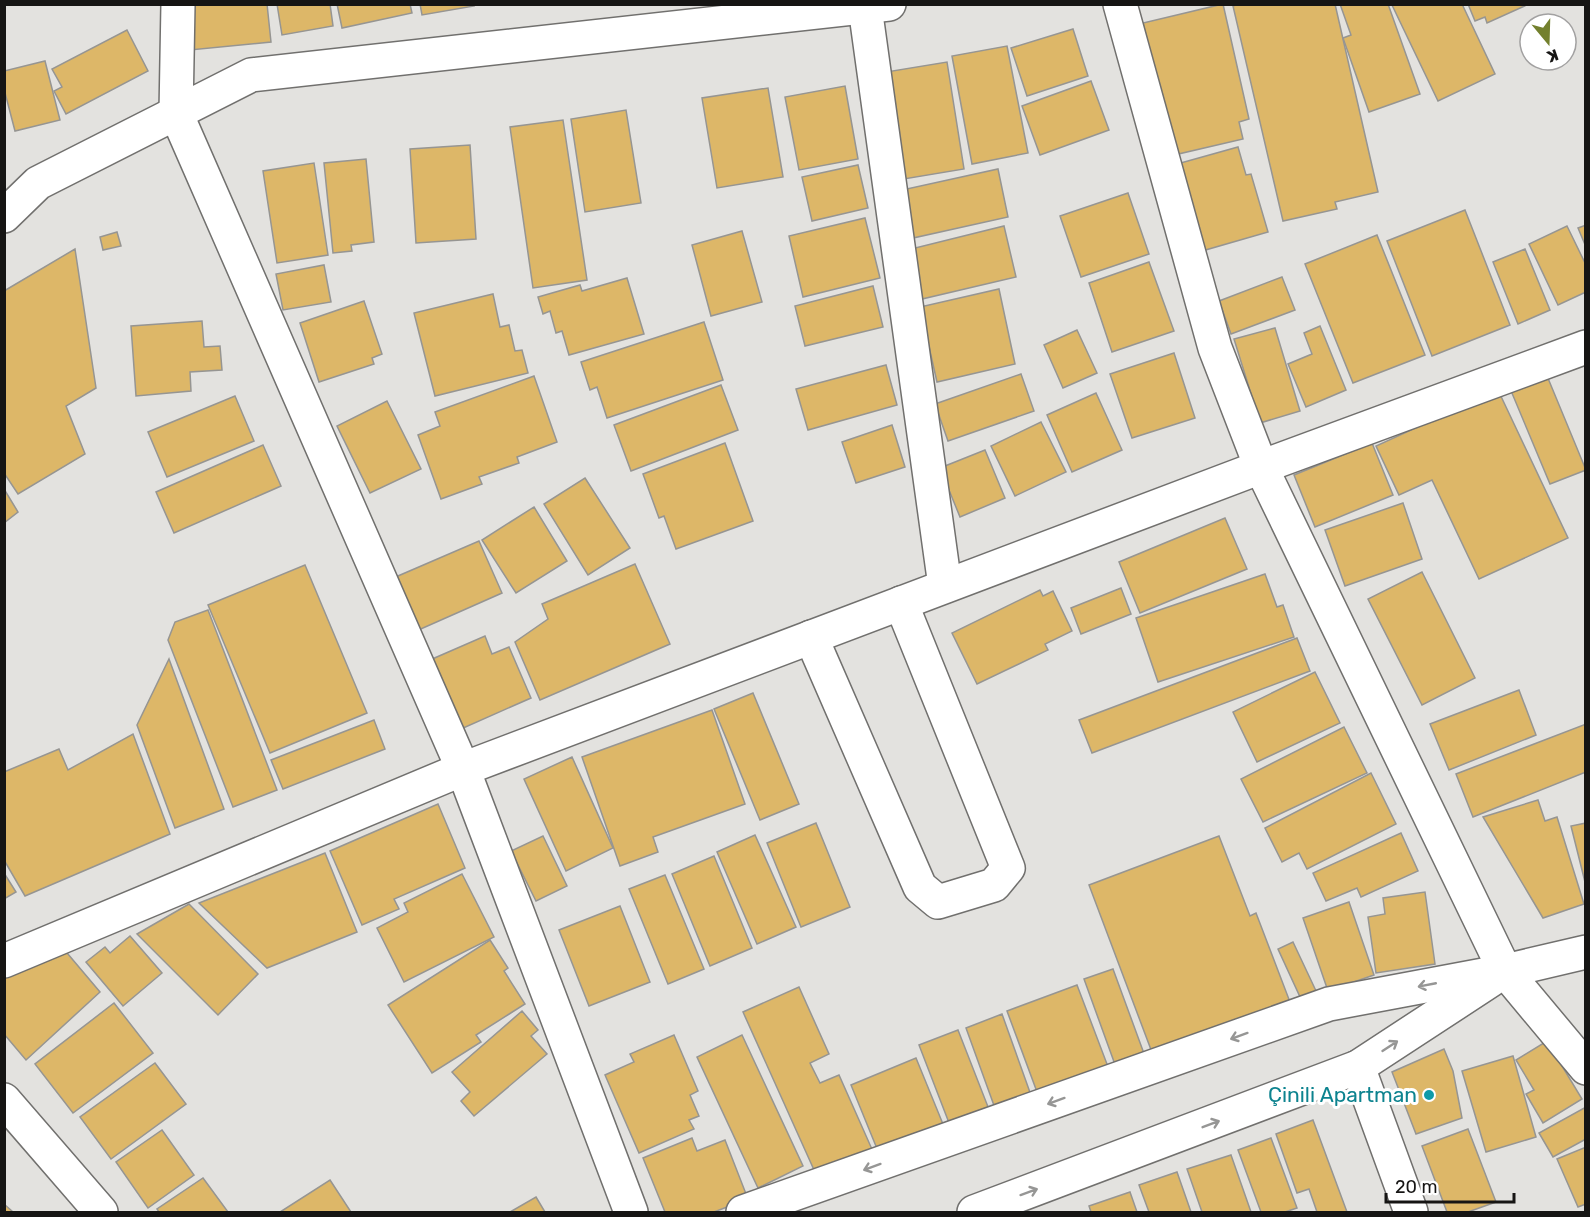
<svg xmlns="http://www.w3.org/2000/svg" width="1590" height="1217" font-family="Rubik,sans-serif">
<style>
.building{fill:#ddb768;stroke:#969592;stroke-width:1.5}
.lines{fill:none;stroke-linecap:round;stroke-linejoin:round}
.minor-casing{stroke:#71706e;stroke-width:36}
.minor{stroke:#fff;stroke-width:33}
.oneway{stroke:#969695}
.culture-dot{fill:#0f9aa8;stroke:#fff;stroke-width:2}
.labels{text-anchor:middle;stroke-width:6;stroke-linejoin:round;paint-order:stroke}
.culture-label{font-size:21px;fill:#0d838f;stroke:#fff;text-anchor:end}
</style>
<rect width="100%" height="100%" fill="#e3e2df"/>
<g class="building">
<path d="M193,4H267L271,42L190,50Z"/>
<path d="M277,4H330L333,26L282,35Z"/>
<path d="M337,4H410L412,13L342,28Z"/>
<path d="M420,4H473L474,6L422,15Z"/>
<path d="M1223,4L1249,119L1239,122L1243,139L1174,155L1143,23Z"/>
<path d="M1239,4H1335L1378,192L1335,202L1337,209L1283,221L1233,6Z"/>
<path d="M1340,4H1388L1420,94L1369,112L1343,38L1351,35Z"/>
<path d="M1462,4L1495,74L1438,101L1392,5Z"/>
<path d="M1468,4H1529L1487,23L1485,17L1475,21Z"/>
<path d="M1073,29L1088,76L1027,96L1011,48Z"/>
<path d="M127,30L148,71L66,114L54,91L62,87L52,69Z"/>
<path d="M1007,46L1028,153L972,164L952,56Z"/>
<path d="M45,61L60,120L15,131L4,89V71Z"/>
<path d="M947,62L964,169L904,179L886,72Z"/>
<path d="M1091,81L1109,130L1040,155L1022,106Z"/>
<path d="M845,86L858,159L799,170L785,97Z"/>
<path d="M768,88L783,177L717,188L702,98Z"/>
<path d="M626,110L641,203L585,212L571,119Z"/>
<path d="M563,120L587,280L533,288L510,127Z"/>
<path d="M470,145L476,239L416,243L410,149Z"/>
<path d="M1238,147L1246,175L1251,174L1268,232L1202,251L1177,164Z"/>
<path d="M366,159L374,242L351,245L352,251L333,253L324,163Z"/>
<path d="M314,163L328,255L277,263L263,171Z"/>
<path d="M858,165L868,208L812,221L802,177Z"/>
<path d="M998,169L1008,217L913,238L902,190Z"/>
<path d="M1128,193L1149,254L1081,277L1060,216Z"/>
<path d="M1465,210L1510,325L1432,356L1387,241Z"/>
<path d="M865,218L880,278L803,297L789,236Z"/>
<path d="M1586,225V247L1578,228Z"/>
<path d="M1004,226L1016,277L922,299L911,249Z"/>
<path d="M1567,226L1586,265V292L1558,305L1529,244Z"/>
<path d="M742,231L762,302L711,316L692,245Z"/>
<path d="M117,232L121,246L103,250L100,237Z"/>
<path d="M1377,235L1425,355L1353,383L1305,264Z"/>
<path d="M75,249L96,388L66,406L85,454L18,494L4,473V291Z"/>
<path d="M1525,249L1550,310L1518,324L1493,262Z"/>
<path d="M1149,262L1174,331L1112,352L1089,283Z"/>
<path d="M324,265L331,302L283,310L276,274Z"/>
<path d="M1282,277L1295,310L1231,334L1219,301Z"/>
<path d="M627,278L644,334L569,355L562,331L556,333L550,311L543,314L538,297L580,285L582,291Z"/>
<path d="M873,286L883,327L805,346L795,306Z"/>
<path d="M999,289L1015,364L937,382L920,307Z"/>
<path d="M493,294L500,327L509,325L515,351L522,350L528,373L435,396L414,313Z"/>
<path d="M364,301L382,354L372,358L374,364L319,382L300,323Z"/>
<path d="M202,321L204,347L220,346L222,370L190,372L191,391L136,396L131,326Z"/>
<path d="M704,322L723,380L607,418L597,387L590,390L581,362Z"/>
<path d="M1320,326L1346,390L1306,407L1288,364L1312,354L1304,333Z"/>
<path d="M1275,328L1300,411L1260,423L1234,339Z"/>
<path d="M1077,330L1097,373L1063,388L1044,345Z"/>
<path d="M1174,353L1195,418L1132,438L1110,374Z"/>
<path d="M886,365L897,405L808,430L796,389Z"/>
<path d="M1545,371L1586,470L1550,484L1509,386Z"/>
<path d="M1021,374L1034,411L948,441L935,404Z"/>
<path d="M534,376L557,442L517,457L519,463L479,477L482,484L441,499L418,435L440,426L435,412Z"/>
<path d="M721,385L738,430L631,471L614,425Z"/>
<path d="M1498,390L1568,538L1479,579L1432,480L1399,495L1376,446Z"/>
<path d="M1096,393L1122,450L1072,472L1047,415Z"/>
<path d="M235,396L254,441L167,477L148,432Z"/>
<path d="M387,401L421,469L370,493L337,426Z"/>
<path d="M1041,422L1066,472L1015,496L991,446Z"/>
<path d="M892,425L905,467L856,483L842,442Z"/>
<path d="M725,443L753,521L676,549L664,516L659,518L643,474Z"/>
<path d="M1372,443L1393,495L1315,527L1294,475Z"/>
<path d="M263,445L281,486L174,533L156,492Z"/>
<path d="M985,450L1005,498L960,517L940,468Z"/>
<path d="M585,478L630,548L588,575L544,504Z"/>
<path d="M4,489L18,512L4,523Z"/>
<path d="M1403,503L1422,559L1345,586L1325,530Z"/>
<path d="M534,507L567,561L516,593L482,540Z"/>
<path d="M1225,518L1247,569L1140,613L1119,562Z"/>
<path d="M479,541L502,593L414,632L391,579Z"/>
<path d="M635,564L670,644L540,700L515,642L548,619L542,604Z"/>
<path d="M305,565L367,713L270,753L208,605Z"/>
<path d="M1422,572L1475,678L1422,705L1368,599Z"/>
<path d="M1265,574L1277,607L1283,605L1294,637L1158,682L1136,618Z"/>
<path d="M1121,588L1131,614L1081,634L1071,608Z"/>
<path d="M1040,590L1043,596L1053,591L1072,631L1045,644L1048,650L977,684L952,633Z"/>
<path d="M208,610L277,790L233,807L168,640L175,622Z"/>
<path d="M485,636L492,654L509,647L531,698L461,729L430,660Z"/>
<path d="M1297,638L1310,671L1092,753L1079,720Z"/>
<path d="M169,659L224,809L175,828L137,725Z"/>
<path d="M1315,672L1340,723L1257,762L1233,712Z"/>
<path d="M1519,690L1536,735L1449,770L1430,724Z"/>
<path d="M753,693L799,804L760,820L714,709Z"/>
<path d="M712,710L745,804L653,837L658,852L620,866L582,757Z"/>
<path d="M374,720L385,749L283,789L271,760Z"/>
<path d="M1586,724V772L1473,817L1456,774Z"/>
<path d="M1344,727L1367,773L1263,822L1241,779Z"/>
<path d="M133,734L170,834L25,896L4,860V772L59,749L68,770Z"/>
<path d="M572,757L613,848L566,871L524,779Z"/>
<path d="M1371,773L1396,824L1307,869L1299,853L1282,862L1265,828Z"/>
<path d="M1538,800L1545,821L1557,817L1584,904L1543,918L1483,817Z"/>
<path d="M438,804L465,868L394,899L399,909L362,925L330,851Z"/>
<path d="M816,823L850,907L801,927L767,843Z"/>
<path d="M1586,823V886L1571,826Z"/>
<path d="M1401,833L1418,871L1361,897L1357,888L1326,901L1313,873Z"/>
<path d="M755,835L796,927L757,944L717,852Z"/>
<path d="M543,836L567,886L536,901L511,851Z"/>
<path d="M1219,836L1250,916L1256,913L1290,1002L1153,1055L1089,885Z"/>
<path d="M325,853L357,932L267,968L199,903Z"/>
<path d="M714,856L752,948L710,966L672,874Z"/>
<path d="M4,873L16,892L4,899Z"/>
<path d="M462,874L494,937L404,982L377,928L408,912L404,903Z"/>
<path d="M665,875L704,969L668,984L629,889Z"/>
<path d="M1425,892L1435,964L1376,973L1368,917L1385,914L1383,898Z"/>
<path d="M1349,902L1374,975L1328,991L1303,918Z"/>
<path d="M189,904L258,974L218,1015L137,934Z"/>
<path d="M620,906L650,982L589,1006L559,930Z"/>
<path d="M130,936L162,973L123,1006L86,962L105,947L110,953Z"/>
<path d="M490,940L508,968L504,971L525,1004L476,1035L481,1042L432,1073L388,1005Z"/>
<path d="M1293,942L1317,993L1301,999L1278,949Z"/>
<path d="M62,947L100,992L26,1060L4,1034V974Z"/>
<path d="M1113,969L1146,1059L1117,1070L1084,979Z"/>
<path d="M1077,985L1110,1072L1040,1100L1007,1011Z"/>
<path d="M799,987L829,1054L810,1063L820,1083L839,1075L875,1156L819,1181L743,1012Z"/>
<path d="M114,1003L153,1053L73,1113L35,1064Z"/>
<path d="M522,1011L538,1030L531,1036L547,1054L474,1116L461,1101L470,1092L452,1072Z"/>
<path d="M1002,1014L1032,1098L996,1111L966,1028Z"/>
<path d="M958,1030L990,1112L951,1128L919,1045Z"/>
<path d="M674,1035L698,1091L690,1095L699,1116L689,1120L694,1129L639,1153L605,1075L634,1062L630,1054Z"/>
<path d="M742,1035L803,1166L758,1188L697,1057Z"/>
<path d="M1547,1041L1582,1099L1543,1123L1526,1094L1534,1090L1516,1060Z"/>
<path d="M1444,1049L1453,1071L1462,1118L1416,1134L1392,1072Z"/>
<path d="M1513,1056L1536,1137L1486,1152L1462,1071Z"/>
<path d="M916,1058L945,1129L880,1156L851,1085Z"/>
<path d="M155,1063L186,1104L111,1159L80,1117Z"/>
<path d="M1586,1107V1139L1553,1157L1539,1133Z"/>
<path d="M1313,1120L1347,1212H1317L1309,1189L1297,1193L1276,1134Z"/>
<path d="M1468,1129L1496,1202L1468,1212H1447L1422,1146Z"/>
<path d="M162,1130L194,1175L148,1208L116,1162Z"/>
<path d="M692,1138L697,1151L725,1140L748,1199L714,1212H665L643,1158Z"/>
<path d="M1271,1138L1297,1208L1285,1212H1261L1238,1150Z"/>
<path d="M1586,1147V1204L1578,1207L1557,1159Z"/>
<path d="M1231,1155L1251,1212H1202L1187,1169Z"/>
<path d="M1177,1172L1191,1212H1149L1139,1185Z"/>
<path d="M203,1178L228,1212H159L157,1209Z"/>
<path d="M330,1180L351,1212H280Z"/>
<path d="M1130,1192L1137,1212H1091L1089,1206Z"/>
<path d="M536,1197L545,1212H510Z"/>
<path d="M4,1204L13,1212H4Z"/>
</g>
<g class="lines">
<g class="minor-casing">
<g id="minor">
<path d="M178,4L176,113L463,769L631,1212"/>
<path d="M1120,4L1215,348L1261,467L1505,971L1586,1068"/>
<path d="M865,7L945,586"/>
<path d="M4,216L38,183L251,75L889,4"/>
<path d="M811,637L920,887L938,902L994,885L1008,868L901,603"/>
<path d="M4,961L463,769L1261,467L1586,347"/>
<path d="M1358,1067L1411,1212"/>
<path d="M4,1100L101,1212"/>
<path d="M743,1212L1329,1004L1505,971L1586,952"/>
<path d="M974,1212L1358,1067L1491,980"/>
</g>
</g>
<use href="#minor" class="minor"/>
</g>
<defs><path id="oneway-shaft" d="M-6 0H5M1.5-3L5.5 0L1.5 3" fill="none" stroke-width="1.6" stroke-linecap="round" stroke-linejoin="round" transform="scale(1.5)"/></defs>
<g class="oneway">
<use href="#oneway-shaft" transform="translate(1427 985) rotate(169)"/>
<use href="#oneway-shaft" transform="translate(1239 1036) rotate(160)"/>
<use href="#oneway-shaft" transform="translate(1390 1046) rotate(-33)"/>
<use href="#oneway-shaft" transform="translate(1056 1101) rotate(160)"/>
<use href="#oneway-shaft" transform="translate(1211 1124) rotate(-21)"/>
<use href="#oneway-shaft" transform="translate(872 1167) rotate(160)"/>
<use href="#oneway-shaft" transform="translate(1029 1192) rotate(-20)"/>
</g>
<circle class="culture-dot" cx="1429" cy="1095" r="6"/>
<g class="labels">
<g class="culture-label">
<text x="1417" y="1102">Çinili Apartman</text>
</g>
</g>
<rect width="1590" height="1217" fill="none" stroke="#161514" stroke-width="12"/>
<g transform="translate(1548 42) rotate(161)"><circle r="28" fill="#ffffff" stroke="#a2a1a1" stroke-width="1.5"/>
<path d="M0-4.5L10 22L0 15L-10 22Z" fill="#73802d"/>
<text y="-9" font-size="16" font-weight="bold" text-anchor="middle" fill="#161514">K</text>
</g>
<path d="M1386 1193v9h128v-9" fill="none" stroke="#161514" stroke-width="3"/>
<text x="1395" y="1193" font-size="18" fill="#161514" stroke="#ffffff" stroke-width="4.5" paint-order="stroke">20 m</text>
</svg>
